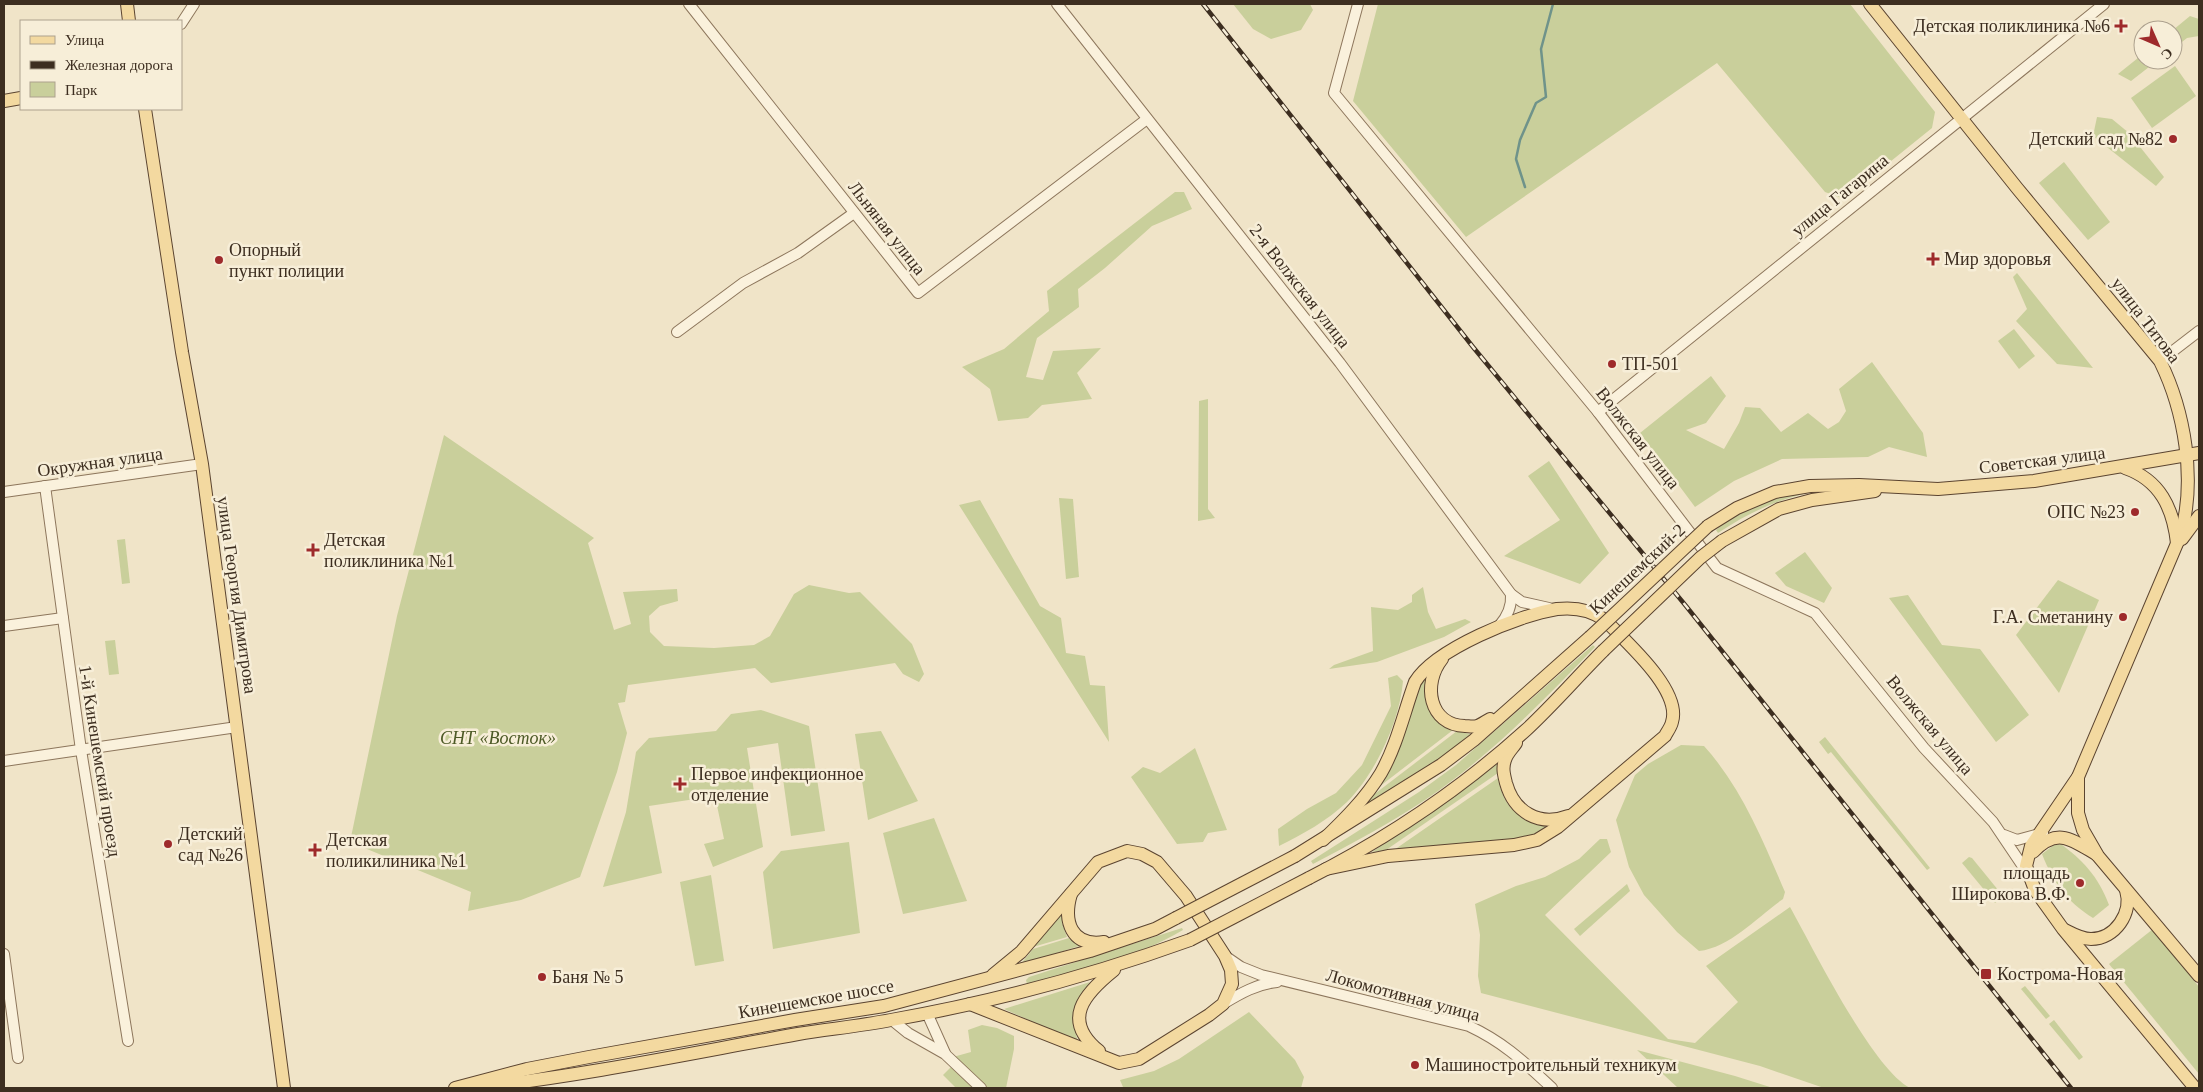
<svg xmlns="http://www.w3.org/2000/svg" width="2203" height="1092" font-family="'Times New Roman',serif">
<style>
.green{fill:#c9cf9b}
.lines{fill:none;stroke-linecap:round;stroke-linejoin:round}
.stream{stroke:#6f938a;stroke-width:2.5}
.minor-casing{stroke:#8d765c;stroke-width:12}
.major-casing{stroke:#5b4430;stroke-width:14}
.minor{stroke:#faf1dc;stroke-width:10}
.major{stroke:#f3d9a0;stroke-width:12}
.rail-casing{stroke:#3d2e20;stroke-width:4.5}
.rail{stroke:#f7eed8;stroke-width:2.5;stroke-dasharray:8;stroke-linecap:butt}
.major-bridge-casing{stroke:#5b4430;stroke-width:14;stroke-linecap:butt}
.major-bridge{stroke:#f3d9a0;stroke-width:12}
.poi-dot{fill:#9e2a2b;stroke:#f7eed8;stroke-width:2}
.labels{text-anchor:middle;stroke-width:5;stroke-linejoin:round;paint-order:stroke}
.poi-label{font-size:18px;fill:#3d2e20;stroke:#f7eed8;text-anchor:start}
.street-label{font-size:18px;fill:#3d2e20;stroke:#f7eed8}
.park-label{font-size:18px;font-style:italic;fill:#4d5a26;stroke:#f7eed8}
</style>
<rect width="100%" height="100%" fill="#f0e4c8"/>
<g class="green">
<path d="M1233,4H1310L1313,10L1301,30L1271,39L1253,29Z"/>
<path d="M1378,4H1850L1935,112L1932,128L1844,199L1825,192L1717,63L1466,237L1353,101Z"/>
<path d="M2190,16L2199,19V36L2187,38L2173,49V30Z"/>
<path d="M2143,54V60H2158L2131,81L2118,74Z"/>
<path d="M2175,66L2196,96L2152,128L2131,98Z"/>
<path d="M2097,117L2112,119L2129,133L2164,177L2156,186L2093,136Z"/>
<path d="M2064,162L2110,222L2088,240L2039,183Z"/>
<path d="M1175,192H1184L1192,209L1152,226L1105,268L1078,289L1079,307L1037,338L1026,377L1043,380L1053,351L1101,348L1077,373L1092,399L1042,405L1028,418L998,421L990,389L962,367L1004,349L1049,311L1047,291Z"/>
<path d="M2017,273L2093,368L2057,364L2016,321L2027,309L2013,277Z"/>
<path d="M2014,329L2035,356L2019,369L1998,341Z"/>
<path d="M1872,362L1923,433L1927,457L1889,447L1868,457L1782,459L1734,481L1695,507L1640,433L1711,376L1726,396L1706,423L1686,430L1724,449L1739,423L1745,407L1760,408L1781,432L1808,413L1828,429L1839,422L1846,411L1839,389Z"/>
<path d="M1208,399V509L1215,518L1198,521L1199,401Z"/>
<path d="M444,435L594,538L588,543L614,630L631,624L623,592L677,589L678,601L660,606L649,616L650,632L664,646L714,648L754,645L770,636L794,594L809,585L849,593L860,592L912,644L924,674L919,682L903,674L895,663L771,683L755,668L628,685L625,702L618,703L627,733L617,772L580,877L521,900L468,911L471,892L350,842L397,616Z"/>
<path d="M1549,461L1609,553L1580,584L1504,556L1560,520L1528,476Z"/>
<path d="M1825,489C1784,497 1754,509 1718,533L1716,530C1747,502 1784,493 1825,489Z"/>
<path d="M1059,498L1073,499L1079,577L1066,579Z"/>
<path d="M980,500L1040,606L1061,618L1066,653L1085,656L1090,685L1105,686L1109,742L959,505Z"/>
<path d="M125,539L130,583L122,584L117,540Z"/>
<path d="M1805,552L1832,588L1824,603L1786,586L1775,573Z"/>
<path d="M2058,580L2099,600L2059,693L2016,635Z"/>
<path d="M1423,587L1428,612L1436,629L1465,619L1471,622L1444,637L1377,662L1329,669L1334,665L1373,651L1371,607L1398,610L1412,602V595Z"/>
<path d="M1908,595L1942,645L1980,649L2029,715L1996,742L1889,598Z"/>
<path d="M115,640L119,674L109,675L105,641Z"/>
<path d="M1593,645L1595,647C1542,702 1489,757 1425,800C1389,824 1351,844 1313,864L1311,861L1419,792L1456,765Z"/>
<path d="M1397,675L1403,681C1400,721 1375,774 1347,802C1327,821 1303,834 1279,846L1278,829L1307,809L1336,793L1362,765L1391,706L1388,678Z"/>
<path d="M1425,677L1427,678C1424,702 1429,719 1453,730L1375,790L1417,690Z"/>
<path d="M761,710L809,726L825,831L791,836L778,743L747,748L763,847L713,867L704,844L724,839L715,796L649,806L662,873L603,887L626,812L636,752L649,738L716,731L731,714Z"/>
<path d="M881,731L918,801L868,820L855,734Z"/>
<path d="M1457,731L1473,735L1438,762L1358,815L1372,796Z"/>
<path d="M1825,737L1930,868L1927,870L1831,752L1828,754L1819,742Z"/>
<path d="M1681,745L1704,746C1742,788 1763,841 1785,892L1783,899C1757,917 1731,947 1699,951L1677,932L1644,895L1629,867L1616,820L1635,775L1648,764Z"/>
<path d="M1195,748L1227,830L1208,833L1203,842L1177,844L1131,777L1143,767L1160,773Z"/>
<path d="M1498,763V773L1386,850L1372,852Z"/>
<path d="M1498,778C1505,811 1519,819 1550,827L1536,835L1520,839L1394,850Z"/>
<path d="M934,818L967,901L903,914L883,833Z"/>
<path d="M1600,839H1607L1611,852L1545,915L1668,1039L1695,1043L1738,1002L1706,966L1790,907C1813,948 1872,1068 1910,1088H1824L1760,1066L1481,993L1478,976L1480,935L1475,904L1516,886L1545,877L1579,859Z"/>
<path d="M849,842L860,933L773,949L763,872L781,851Z"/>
<path d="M2058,842C2083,860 2098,876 2109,905L2093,918C2067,902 2053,882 2042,854Z"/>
<path d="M1969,857L1972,858L2003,896L1995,903L1962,863Z"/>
<path d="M711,875L724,961L695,966L680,882Z"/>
<path d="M1627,884L1630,891L1580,936L1574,929Z"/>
<path d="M1062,911V923L1067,937L1033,947Z"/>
<path d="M1182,928L1183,930C1136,958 1080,970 1027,984L1026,980L1029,977Z"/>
<path d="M2153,929L2199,987V1074L2109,964Z"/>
<path d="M1069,938L1079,946L1020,965L1033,949Z"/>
<path d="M1090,982C1075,1002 1071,1017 1078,1042L1004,1009Z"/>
<path d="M2025,986L2050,1016L2046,1019L2021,989Z"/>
<path d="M1249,1012L1295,1060L1304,1077L1301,1088L1123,1087L1120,1080L1154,1071L1179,1059Z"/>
<path d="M2054,1020L2083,1057L2079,1060L2049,1024Z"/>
<path d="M982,1025L997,1028L1014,1036V1049L1006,1088H988L953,1057L971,1052L968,1030Z"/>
<path d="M1637,1050L1735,1076L1773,1088H1678Z"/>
<path d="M951,1067L973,1088H956L943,1075Z"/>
</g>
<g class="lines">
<path class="stream" d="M1525,187L1516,159L1520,140L1536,103L1546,97L1541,49L1553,4"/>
<g class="minor-casing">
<g id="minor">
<path d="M689,4L918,293L1147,119"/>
<path d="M1057,4L1340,363L1511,594L1522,602L1549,608"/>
<path d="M1358,4L1334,93L1598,412L1717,568L1815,613L1924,748L1993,822L2028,874"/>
<path d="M181,24L194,4"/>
<path d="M677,332L743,283L798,253L854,213"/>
<path d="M2160,361L2199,331"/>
<path d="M1598,412L2104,4"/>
<path d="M45,486L81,750L128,1041"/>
<path d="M4,492L202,464"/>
<path d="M4,626L63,618"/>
<path d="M1499,626C1507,617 1512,607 1511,594"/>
<path d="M4,761L237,727"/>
<path d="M2004,835L2017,840L2043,833"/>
<path d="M4,954L18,1058"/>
<path d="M1225,956L1241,967L1261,975L1469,1026C1505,1043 1524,1062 1552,1088"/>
<path d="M1223,1004C1241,993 1257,984 1277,982"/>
<path d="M927,1013L945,1053"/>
<path d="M892,1020L908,1033L945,1054L981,1088"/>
</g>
</g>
<g class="major-casing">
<g id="major">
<path d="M127,4L129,21"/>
<path d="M1870,4L2017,188L2160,361C2185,412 2196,479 2181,534L2078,777L2031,846L2026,866L2035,890L2063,929L2195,1088"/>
<path d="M4,101L21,98"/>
<path d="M145,109L182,352L202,464L284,1088"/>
<path d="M2125,468C2160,480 2173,508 2177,543"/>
<path d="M1708,526L1737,508L1775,492L1810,486L1859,485L1938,489L2034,481L2199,453"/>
<path d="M2182,539L2199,516"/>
<path d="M1722,541L1779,509L1812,500L1875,491"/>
<path d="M1442,659C1422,684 1429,725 1465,726C1468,726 1473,727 1477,726C1481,725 1486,721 1490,719"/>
<path d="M1516,743C1512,749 1507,753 1505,760C1502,768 1504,775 1506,783C1514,812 1539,827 1568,816"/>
<path d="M2078,777V813L2083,830L2098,856L2199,976"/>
<path d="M1323,840C1344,820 1366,798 1381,773C1397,745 1404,712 1415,682C1435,649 1519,615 1557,609C1574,607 1591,610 1605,620C1625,641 1682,690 1672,722C1671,727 1667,732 1665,736L1558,827L1537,840L1514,845L1388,856L1326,869"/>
<path d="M2033,852C2057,827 2071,839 2096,854"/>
<path d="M1295,856L1441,765L1474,740L1590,637"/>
<path d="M1309,878C1386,839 1462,788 1526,730C1553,705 1577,677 1603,651"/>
<path d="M1071,894C1063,921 1071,947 1104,942"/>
<path d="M2065,930C2073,934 2081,939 2091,939C2115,939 2133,913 2126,890"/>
<path d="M970,1004L1119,1063L1139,1059L1209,1015L1223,1004L1232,984L1231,970L1225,956L1186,896L1157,862L1142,854L1127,851L1098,862L1021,952L993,975"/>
<path d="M1099,1051C1061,1020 1084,994 1114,970"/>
<path d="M481,1087C588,1075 692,1053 798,1034C829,1029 860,1026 891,1020C993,1002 1093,975 1190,940"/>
<path d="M455,1088L527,1069L589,1057L795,1020L884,1006L1090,951L1155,929L1176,918"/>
</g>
</g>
<use href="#minor" class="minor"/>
<use href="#major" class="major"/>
<g class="rail-casing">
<path id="rail" d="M1203,4L1473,347L1686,606L2071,1088"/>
</g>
<use href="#rail" class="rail"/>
<g class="major-bridge-casing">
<g id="major-bridge">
<path d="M1590,637L1708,526"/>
<path d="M1603,651L1700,558L1722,541"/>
<path d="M1176,918L1295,856"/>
<path d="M1190,940L1309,878"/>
</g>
</g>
<use href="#major-bridge" class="major-bridge"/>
</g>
<g class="poi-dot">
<path d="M2118.5 18.5h5v5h5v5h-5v5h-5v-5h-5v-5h5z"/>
<circle cx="2173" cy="139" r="5"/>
<path d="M1930.5 251.5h5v5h5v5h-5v5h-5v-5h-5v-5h5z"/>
<circle cx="219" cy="260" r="5"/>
<circle cx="1612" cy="364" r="5"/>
<circle cx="2135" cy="512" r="5"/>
<path d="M310.5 542.5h5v5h5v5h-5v5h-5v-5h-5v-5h5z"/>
<circle cx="2123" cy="617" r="5"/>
<path d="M677.5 776.5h5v5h5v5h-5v5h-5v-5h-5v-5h5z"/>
<circle cx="168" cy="844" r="5"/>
<path d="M312.5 842.5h5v5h5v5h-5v5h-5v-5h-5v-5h5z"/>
<circle cx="2080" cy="883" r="5"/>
<rect x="1980" y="968" width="12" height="12" rx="2.5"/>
<circle cx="542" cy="977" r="5"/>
<circle cx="1415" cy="1065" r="5"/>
</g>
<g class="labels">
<g class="poi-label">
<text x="2110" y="32" text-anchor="end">Детская поликлиника №6</text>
<text x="2163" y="145" text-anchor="end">Детский сад №82</text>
<text x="229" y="256">Опорный<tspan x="229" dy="21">пункт полиции</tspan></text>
<text x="1944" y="265">Мир здоровья</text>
<text x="1622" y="370">ТП-501</text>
<text x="2125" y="518" text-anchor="end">ОПС №23</text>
<text x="324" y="546">Детская<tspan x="324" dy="21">поликлиника №1</tspan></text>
<text x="2113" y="623" text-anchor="end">Г.А. Сметанину</text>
<text x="691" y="780">Первое инфекционное<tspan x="691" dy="21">отделение</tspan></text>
<text x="178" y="840">Детский<tspan x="178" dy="21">сад №26</tspan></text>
<text x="326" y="846">Детская<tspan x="326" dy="21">поликилиника №1</tspan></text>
<text x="2070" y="879" text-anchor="end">площадь<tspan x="2070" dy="21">Широкова В.Ф.</tspan></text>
<text x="1997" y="980">Кострома-Новая</text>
<text x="552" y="983">Баня № 5</text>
<text x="1425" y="1071">Машиностроительный техникум</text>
</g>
<g class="street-label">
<text transform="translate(1840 195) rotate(-39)" y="6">улица Гагарина</text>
<text transform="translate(887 228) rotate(52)" y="6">Льняная улица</text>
<text transform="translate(1300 286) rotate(52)" y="6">2-я Волжская улица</text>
<text transform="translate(2146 320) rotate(53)" y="6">улица Титова</text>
<text transform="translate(1638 438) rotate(52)" y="6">Волжская улица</text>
<text transform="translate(2042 460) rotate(-7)" y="6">Советская улица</text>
<text transform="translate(100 462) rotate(-8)" y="6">Окружная улица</text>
<text transform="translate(1637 569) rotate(-43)" y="6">Кинешемский-2</text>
<text transform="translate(237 595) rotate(82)" y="6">улица Георгия Димитрова</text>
<text transform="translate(1930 725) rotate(50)" y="6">Волжская улица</text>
<text transform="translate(100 761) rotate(81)" y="6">1-й Кинешемский проезд</text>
<text transform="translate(1403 995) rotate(15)" y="6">Локомотивная улица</text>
<text transform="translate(816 999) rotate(-10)" y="6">Кинешемское шоссе</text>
</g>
<g class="park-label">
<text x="498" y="744">СНТ «Восток»</text>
</g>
</g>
<rect width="2203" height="1092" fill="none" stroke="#3d2e20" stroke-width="10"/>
<rect x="20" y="20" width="162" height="90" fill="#f7eed8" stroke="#ada18e"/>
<rect x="30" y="36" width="25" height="8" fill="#f3d9a0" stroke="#ada18e"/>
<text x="65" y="45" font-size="15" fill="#3d2e20">Улица</text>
<rect x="30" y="61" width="25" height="8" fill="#3d2e20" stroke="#ada18e"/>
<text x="65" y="70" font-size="15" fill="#3d2e20">Железная дорога</text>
<rect x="30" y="82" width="25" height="15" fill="#c9cf9b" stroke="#ada18e"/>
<text x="65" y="95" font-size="15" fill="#3d2e20">Парк</text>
<g transform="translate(2158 45) rotate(135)"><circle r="24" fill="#f7eed8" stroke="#ada18e"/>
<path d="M0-4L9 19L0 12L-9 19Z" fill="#9e2a2b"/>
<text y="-8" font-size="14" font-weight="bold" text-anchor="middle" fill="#3d2e20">С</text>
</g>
</svg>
